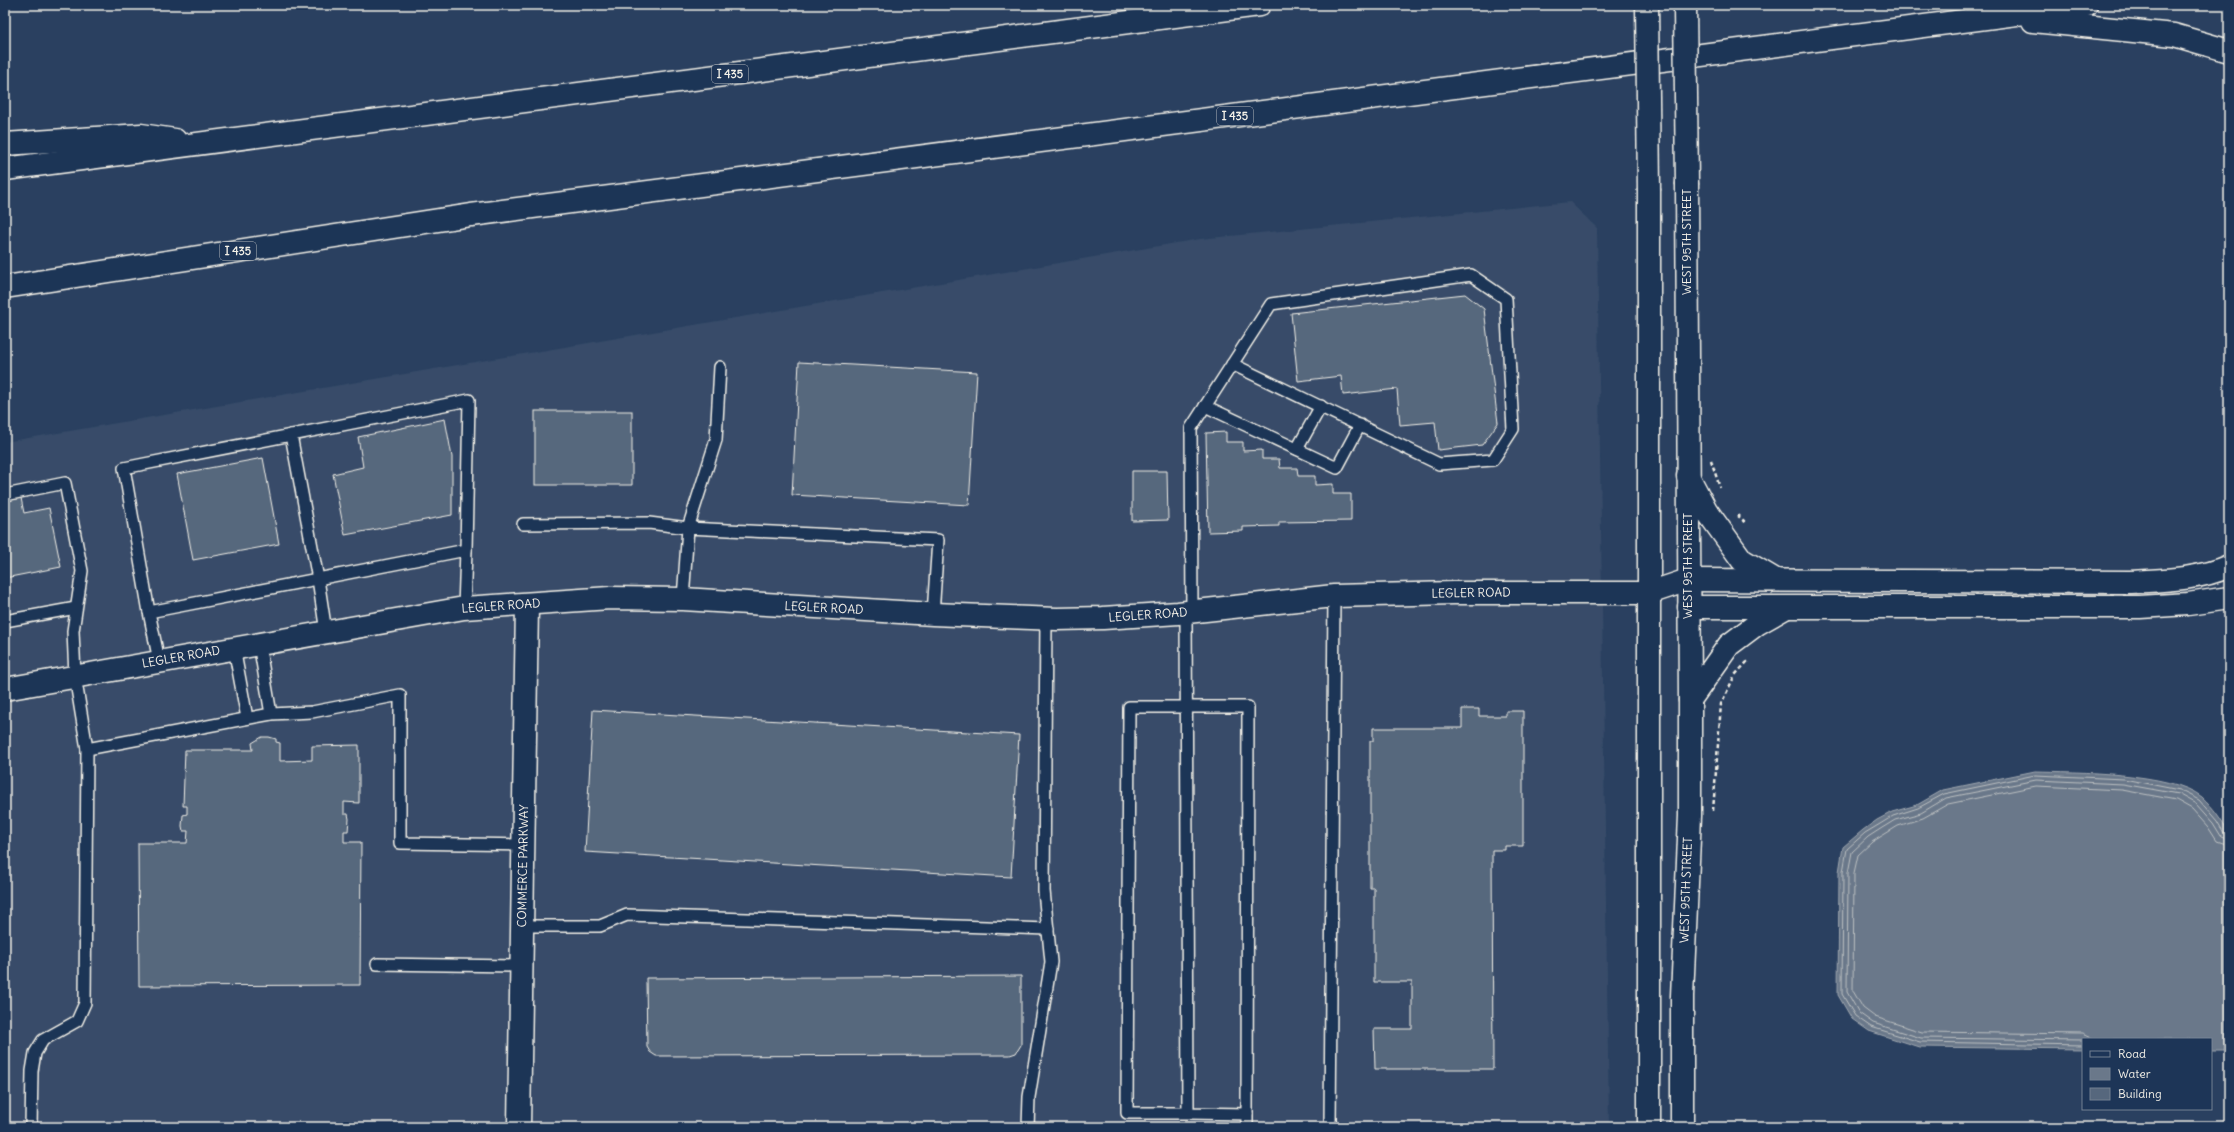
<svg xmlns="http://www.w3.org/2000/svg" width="2234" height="1132" font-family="Delius,sans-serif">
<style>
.built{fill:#374c69}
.water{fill:#6a788a;stroke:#a1a8b0}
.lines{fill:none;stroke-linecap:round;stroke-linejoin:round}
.shore{stroke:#bdc1c2;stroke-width:1}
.building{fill:#56677d;stroke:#f4f1e8}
.lane-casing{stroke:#f4f1e8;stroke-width:14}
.street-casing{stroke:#f4f1e8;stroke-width:25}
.secondary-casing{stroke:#f4f1e8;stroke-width:25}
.highway-casing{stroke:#f4f1e8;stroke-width:25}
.path{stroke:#f4f1e8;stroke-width:2.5;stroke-dasharray:4 3;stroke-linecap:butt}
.lane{stroke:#1d3557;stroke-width:11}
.street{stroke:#1d3557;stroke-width:22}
.secondary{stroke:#1d3557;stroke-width:22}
.highway{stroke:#1d3557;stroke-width:22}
.secondary-bridge-casing{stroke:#f4f1e8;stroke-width:25;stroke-linecap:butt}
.secondary-bridge{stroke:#1d3557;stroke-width:22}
.labels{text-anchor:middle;stroke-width:3.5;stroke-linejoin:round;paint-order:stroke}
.shield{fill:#1d3557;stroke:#b4b9bc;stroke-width:1}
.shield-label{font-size:11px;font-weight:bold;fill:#f4f1e8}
.street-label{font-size:12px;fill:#f4f1e8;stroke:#1d3557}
</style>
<rect width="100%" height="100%" fill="#2a4060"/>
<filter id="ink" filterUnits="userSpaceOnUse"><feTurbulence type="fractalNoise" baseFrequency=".025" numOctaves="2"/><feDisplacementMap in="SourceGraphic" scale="8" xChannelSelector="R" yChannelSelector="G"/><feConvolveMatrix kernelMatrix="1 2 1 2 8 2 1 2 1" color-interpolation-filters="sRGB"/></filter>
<g filter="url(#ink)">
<path class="built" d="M1570,202L1597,228L1609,1127H5V442L1200,239Z"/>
<path class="water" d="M2035,771C2075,772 2171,772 2202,797C2213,807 2222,820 2229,833V1050H2211V1039H2083V1049L1919,1047L1869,1031L1852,1019L1838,995L1839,872L1843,847L1863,830L1877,820L1892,812L1917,805L1943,790Z"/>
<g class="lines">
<g class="shore">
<path d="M2094,1039L2083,1034L1922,1032L1875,1017L1863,1008L1853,991L1854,873L1858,855L1872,842L1898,826L1923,818L1948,804L2036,786L2122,790L2176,800L2192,809L2208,827L2217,841L2229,845"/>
<path d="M2083,1040L1921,1038L1873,1023L1859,1013L1847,992L1848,873L1852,852L1868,837L1882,828L1895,820L1921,813L1946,798L2036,780L2123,784L2178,794L2196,804L2213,823L2221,836L2229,839"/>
<path d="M2083,1045L1920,1042L1871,1027L1855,1016L1842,994L1843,872L1847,849L1865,833L1880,824L1893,816L1918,808L1944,794L2035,775L2124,779L2179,790L2199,800L2217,821L2224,833L2229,834"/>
</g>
</g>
<g class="building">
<path d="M1465,294L1484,309L1498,423L1482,445L1438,450L1435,422L1400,425L1397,389L1343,395L1341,376L1298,381L1291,313Z"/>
<path d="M799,362L977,372L969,505L792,495Z"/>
<rect x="535" y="411" width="97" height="74"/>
<path d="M445,419L452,457V515L345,535L333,474L363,467L358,437Z"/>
<path d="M1226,432V442H1243V451L1262,450V459H1279L1280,468H1297L1298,476H1315V485L1333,484V494H1351V521L1279,522V526L1243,527V531L1208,532L1206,433Z"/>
<path d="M263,458L279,544L193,560L177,474Z"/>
<path d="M1132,471H1167L1168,520L1132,521Z"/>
<path d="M21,498L24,513L49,508L61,567L5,578V501Z"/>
<path d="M1462,709H1479V716H1506V711H1523V846H1505V850H1492L1493,1069H1375L1374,1029H1412V982H1374V888H1370V741H1373V728H1462Z"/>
<path d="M593,710L1019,735L1011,877L585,852Z"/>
<path d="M262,737H269L276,739V742L280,743V761L312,760V746L359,745V803L344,802V814H348L349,819L348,831H344V842H361L360,985L139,986L138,843H187L188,831H183L182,826L183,815L187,814V806H183L185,750H253L252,743Z"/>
<path d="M1021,976V1045L1016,1053L1010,1055L656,1056L650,1052L647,1047L646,978Z"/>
</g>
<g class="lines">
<g class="lane-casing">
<g id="lane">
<path d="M1205,406L1337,468L1360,425"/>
<path d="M291,435L318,579L326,632"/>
<path d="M1297,449L1321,406"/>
<path d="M5,495L65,483L82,571L73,631L75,676L87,749L85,1003L77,1021L43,1040L35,1053L32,1071L31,1127"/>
<path d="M523,524L649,523L688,528L716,440L720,367"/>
<path d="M683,599L688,528L938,540L933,614"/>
<path d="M1192,611L1191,428L1271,304L1471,275L1506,299L1513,429L1493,460L1439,464L1232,364"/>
<path d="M149,612L124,468L469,400L466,550"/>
<path d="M1186,612L1188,1113L1247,1114L1248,707H1129L1127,1113H1188"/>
<path d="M5,621L76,608"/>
<path d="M259,644L271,714"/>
<path d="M234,648L247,718"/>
<path d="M159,661L149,612L466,550L464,608"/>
<path d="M87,749L271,714L312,712L400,695V843L524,845"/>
<path d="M522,926H600L627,915L1048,929"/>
<path d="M377,964L522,966"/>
<path d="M1247,1114V1127"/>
<path d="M1028,1127L1029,1097L1051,962L1044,891L1046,618"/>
<path d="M1330,1127L1334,596"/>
</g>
</g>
<g class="street-casing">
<path id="street" d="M519,1127L527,605"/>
</g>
<g class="secondary-casing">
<g id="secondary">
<path d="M1649,191V1127"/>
<path d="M5,689L464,608L610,598L683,599L933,614L1057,619L1103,618L1178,613L1334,596L1454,593H1649L1688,580"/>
<path d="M1682,1127V996L1690,816V700L1687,185"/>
</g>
</g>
<g class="highway-casing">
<g id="highway">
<path d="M2033,21L2174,35L2229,51"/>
<path d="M5,144L141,135L175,140"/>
<path d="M5,169L1259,5"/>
<path d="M5,287L471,215L2086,5"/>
<path d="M1688,476L1706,510L1742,560L1774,579"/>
<path d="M1688,580L2130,582C2163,580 2198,580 2229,566"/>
<path d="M1689,607H2140L2188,604L2229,598"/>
<path d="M1690,700L1729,645L1757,624L1785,608"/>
</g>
</g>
<g class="path">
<path d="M1711,460L1720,488"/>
<path d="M1737,515L1744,521L1741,523"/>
<path d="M1713,811L1721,704L1735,675L1747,662L1745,660"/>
</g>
<use href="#lane" class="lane"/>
<use href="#street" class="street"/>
<use href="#secondary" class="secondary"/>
<use href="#highway" class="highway"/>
<g class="secondary-bridge-casing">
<g id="secondary-bridge">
<path d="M1647,5L1649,191"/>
<path d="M1685,5L1687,185"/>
</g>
</g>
<use href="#secondary-bridge" class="secondary-bridge"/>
</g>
</g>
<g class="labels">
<g class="shield">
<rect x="712" y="65" width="36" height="18" rx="3"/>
<rect x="1217" y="107" width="36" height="18" rx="3"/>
<rect x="220" y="242" width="36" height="18" rx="3"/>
</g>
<g class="shield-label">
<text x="730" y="78">I 435</text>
<text x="1235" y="120">I 435</text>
<text x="238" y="255">I 435</text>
</g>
<g class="street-label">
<text transform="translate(1687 242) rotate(-90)" y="4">WEST 95TH STREET</text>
<text transform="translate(1688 566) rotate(-90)" y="4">WEST 95TH STREET</text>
<text transform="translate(1471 593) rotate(-1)" y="4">LEGLER ROAD</text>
<text transform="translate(501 606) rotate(-4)" y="4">LEGLER ROAD</text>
<text transform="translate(824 608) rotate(3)" y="4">LEGLER ROAD</text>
<text transform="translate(1148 615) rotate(-4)" y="4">LEGLER ROAD</text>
<text transform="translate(181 657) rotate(-10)" y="4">LEGLER ROAD</text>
<text transform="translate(523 866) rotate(-89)" y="4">COMMERCE PARKWAY</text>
<text transform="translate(1686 890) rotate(-88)" y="4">WEST 95TH STREET</text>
</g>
</g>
<rect width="2234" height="1132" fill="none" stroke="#1d3557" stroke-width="20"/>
<rect x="10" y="10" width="2214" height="1112" fill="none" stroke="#f4f1e8" stroke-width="1.5" filter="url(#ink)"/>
<rect x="2082" y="1038" width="130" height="72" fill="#1d3557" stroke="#738091"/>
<rect x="2090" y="1051" width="20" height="6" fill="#1d3557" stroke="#738091"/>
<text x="2118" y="1058" font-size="12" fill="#f4f1e8">Road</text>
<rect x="2090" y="1068" width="20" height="12" fill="#6a788a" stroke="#738091"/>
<text x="2118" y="1078" font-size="12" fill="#f4f1e8">Water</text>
<rect x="2090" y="1088" width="20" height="12" fill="#56677d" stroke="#738091"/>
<text x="2118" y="1098" font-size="12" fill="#f4f1e8">Building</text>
</svg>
